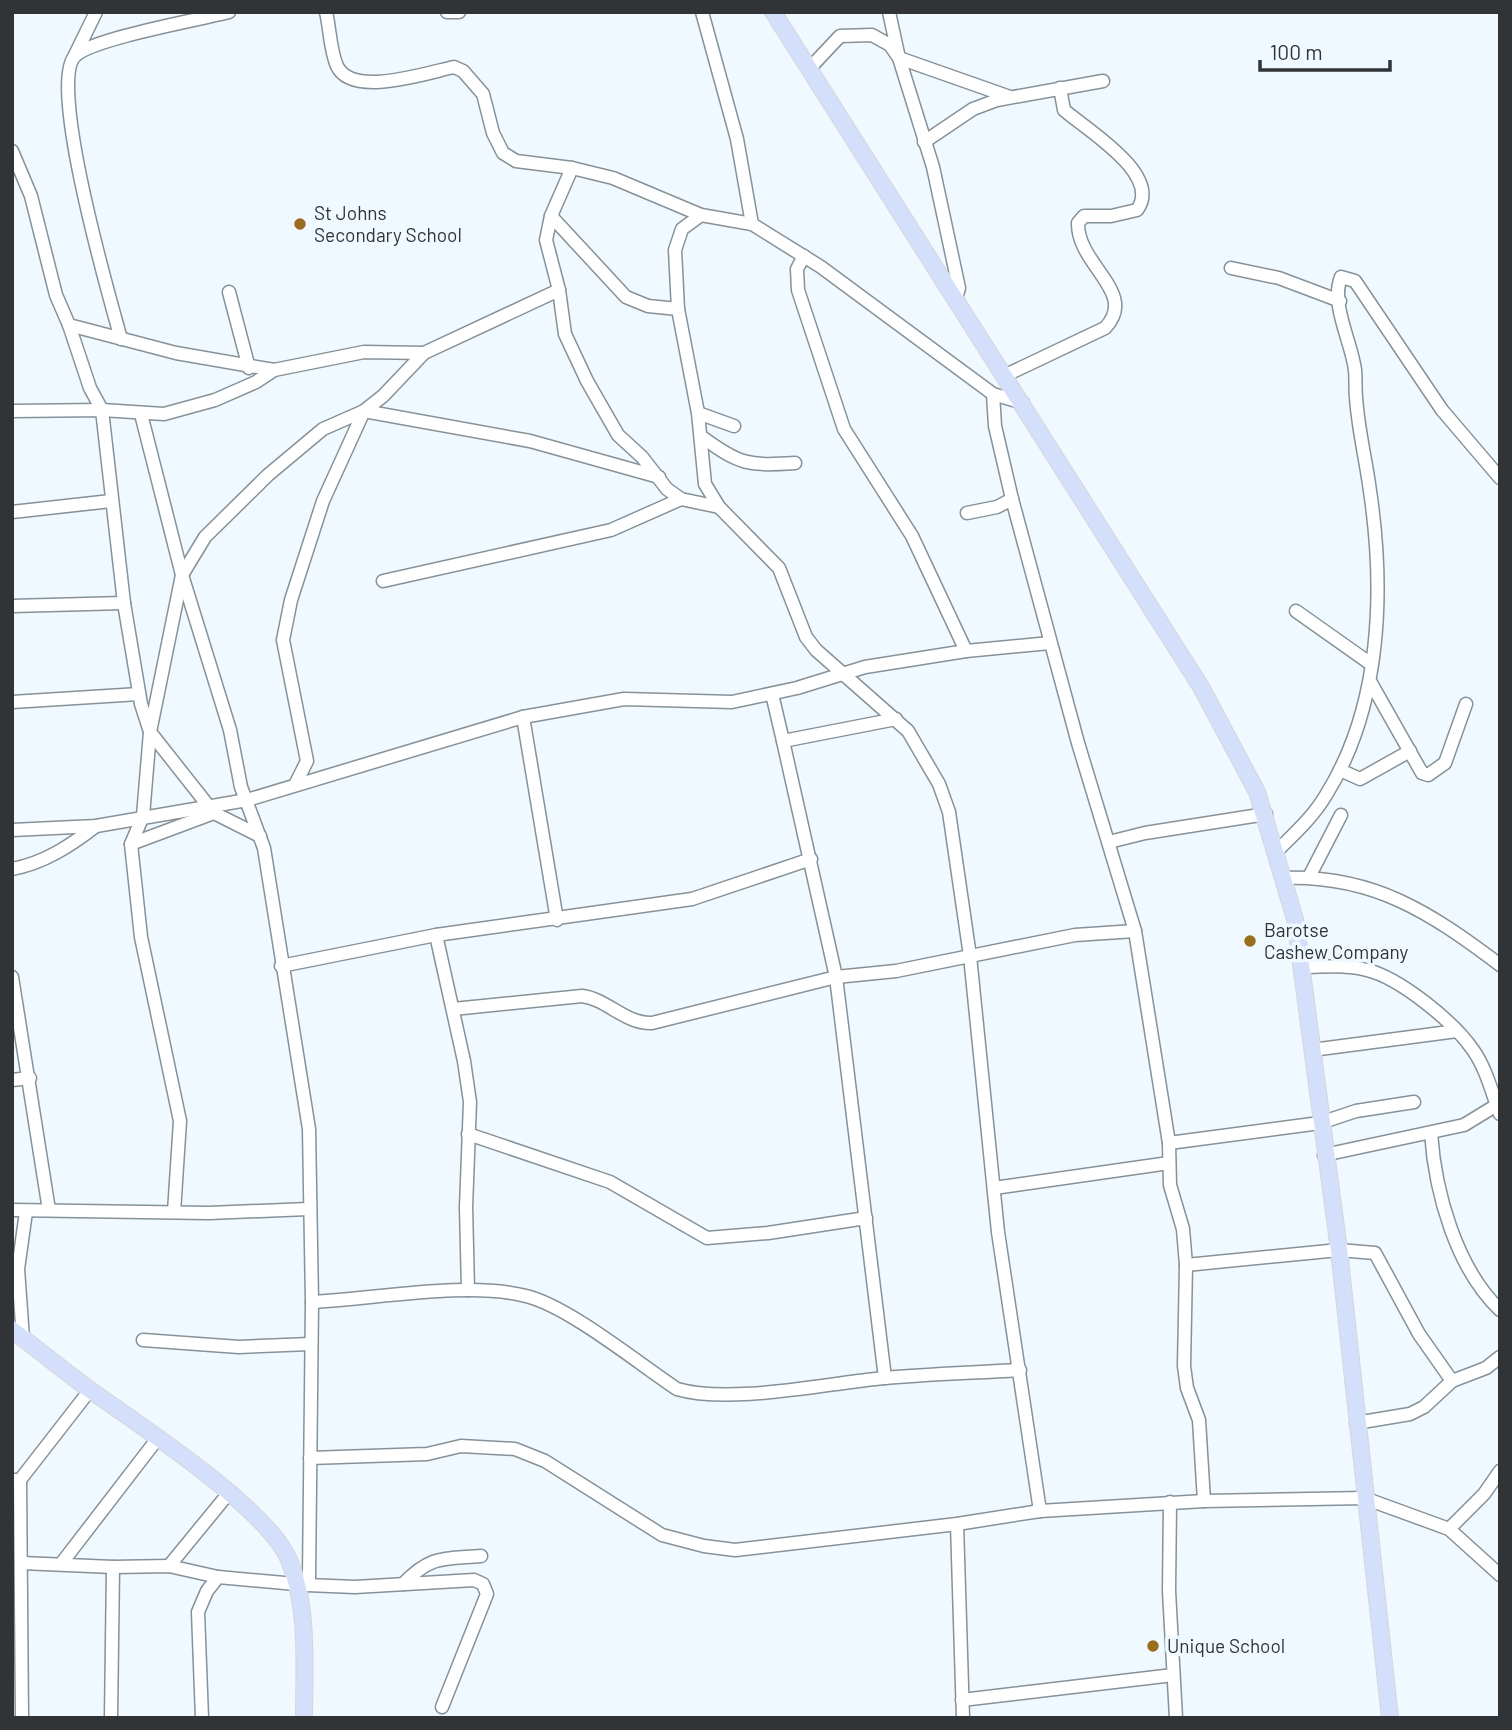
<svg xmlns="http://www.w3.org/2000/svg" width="1512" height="1730" font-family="Barlow,sans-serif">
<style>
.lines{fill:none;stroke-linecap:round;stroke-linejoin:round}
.minor-casing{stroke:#869198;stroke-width:15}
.major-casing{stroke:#d6d6d7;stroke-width:18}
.minor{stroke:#fff;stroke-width:12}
.major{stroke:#d4dffb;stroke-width:16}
.poi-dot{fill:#996e1c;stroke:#eff9ff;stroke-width:2.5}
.labels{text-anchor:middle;stroke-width:7;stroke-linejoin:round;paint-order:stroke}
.poi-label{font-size:19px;fill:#303437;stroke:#eff9ff;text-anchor:start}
</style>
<rect width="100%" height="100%" fill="#eff9ff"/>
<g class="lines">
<g class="minor-casing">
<g id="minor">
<path d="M326,12C330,29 330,50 337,66C352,98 426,73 454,67L463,71L483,94L493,133L503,153L516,161L572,168L613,178L701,215L752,224L821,267L993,394L1023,403"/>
<path d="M447,12H459"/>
<path d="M702,12L737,139L752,224"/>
<path d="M889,12L899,58L933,167L959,288L956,298"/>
<path d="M75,55L96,12"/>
<path d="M809,69L840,36L872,35L890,45L899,58L1010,97"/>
<path d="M924,142L973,109L997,100L1103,81"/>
<path d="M12,151L31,196L56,295L69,325L176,353L274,370L364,352L424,353"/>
<path d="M572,168L551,216L546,240L559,290L565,334L587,381L618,435L642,457L667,489L681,499L719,507"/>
<path d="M701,215L682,229L675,250L678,309L698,413L705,484L719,507L779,568L806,637L816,650L908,731L939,784L949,812L970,956L998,1232L1040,1511"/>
<path d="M551,216L626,297L648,306L678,309"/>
<path d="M804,256L797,269L798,290L844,429L912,536L966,651"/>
<path d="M1231,268L1279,278L1340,301"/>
<path d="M229,292L249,368"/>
<path d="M69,325L90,388L102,410L124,603L141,704L150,732L143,816L131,844L141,937L180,1121L174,1212"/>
<path d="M121,339C110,299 46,79 76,55C96,38 198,20 229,12"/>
<path d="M1006,375L1105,328C1139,293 1077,265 1078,223L1084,216H1111L1137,210C1163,175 1087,130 1064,110L1060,88"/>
<path d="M993,394L995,426L1012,499L1078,743L1135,931L1169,1143L1170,1185L1183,1229L1186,1265L1184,1366L1187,1388L1199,1420L1204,1501"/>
<path d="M12,411L102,410L164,414L215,400L256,382L274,370"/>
<path d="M698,413L734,426"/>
<path d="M702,437C740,465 749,466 795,463"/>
<path d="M12,512L111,501"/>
<path d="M967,513L997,507L1012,499"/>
<path d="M383,581L611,530L681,499"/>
<path d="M12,606L124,603"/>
<path d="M1296,611L1371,664"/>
<path d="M1371,683L1422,773L1428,775L1445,763L1466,704"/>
<path d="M772,694L783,741"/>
<path d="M12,702L139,694"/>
<path d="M523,717L557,920"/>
<path d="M1340,770L1360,779L1410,751"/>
<path d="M296,783L307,761L283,640L291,600L323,501L364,411L383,396L424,353L559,290"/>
<path d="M12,830L96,826L247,800L523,717L624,699L732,702L797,688L865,667L966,651L1050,643"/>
<path d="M260,836L214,813L150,732L182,575L205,537L268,475L323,429L364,411L530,441L659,477"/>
<path d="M1109,842L1145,833L1266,814"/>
<path d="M131,844L214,813"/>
<path d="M1277,851C1295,833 1313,817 1326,795C1381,707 1385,592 1370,491C1366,460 1358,429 1356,397C1355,388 1356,379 1355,370C1352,343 1330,304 1341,277L1355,281L1442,410L1500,478"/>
<path d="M12,869C44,863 70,846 96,826"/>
<path d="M1309,877L1341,815"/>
<path d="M1284,878C1374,875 1431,913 1500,965"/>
<path d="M436,935L464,1061L470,1102L466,1207L468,1290"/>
<path d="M281,966L436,935L692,899L811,859"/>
<path d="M1303,967C1324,967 1346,964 1367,970C1400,978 1454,1022 1473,1050C1486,1068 1492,1093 1500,1114"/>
<path d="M12,977L49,1210"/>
<path d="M453,1009L582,996C607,999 625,1024 652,1023L836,977L896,971L1075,935L1135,931"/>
<path d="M1312,1050L1457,1031"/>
<path d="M12,1080L30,1078"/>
<path d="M1431,1133C1435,1192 1456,1268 1500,1310"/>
<path d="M468,1134L610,1182L707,1238L768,1233L866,1218"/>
<path d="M1169,1143L1320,1123L1356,1111L1414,1102"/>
<path d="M1324,1155L1464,1125L1500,1103"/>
<path d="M994,1188L1169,1163"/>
<path d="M12,1210L209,1213L308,1209"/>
<path d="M1186,1265L1339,1250L1375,1253L1419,1334L1452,1381"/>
<path d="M312,1302C375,1299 468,1281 526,1296C568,1306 638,1363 677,1389C728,1404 819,1385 875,1379C923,1374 971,1373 1020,1370"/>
<path d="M23,1338L18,1269L26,1212"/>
<path d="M143,1340L239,1347L310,1344"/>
<path d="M885,1378L836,977L783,741L896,719"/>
<path d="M1356,1423L1410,1414L1424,1407L1452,1381L1486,1368L1500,1357"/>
<path d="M310,1458L427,1454L461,1446L515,1449L545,1461L662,1535L704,1546L735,1550L957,1524L1040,1511L1204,1501L1364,1498L1449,1529L1484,1494L1500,1471"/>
<path d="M13,1480H20L90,1390"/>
<path d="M20,1480L22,1718"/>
<path d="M1170,1502L1169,1591L1176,1718"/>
<path d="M957,1524L963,1718"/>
<path d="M1449,1529L1500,1575"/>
<path d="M22,1563L113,1567L169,1566L218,1577L307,1585L309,1578L312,1302L309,1129L264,848L241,787L230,730L182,575L141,414"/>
<path d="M61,1564L158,1438"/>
<path d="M169,1566L228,1494"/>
<path d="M403,1584C431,1555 443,1559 481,1556"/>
<path d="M307,1585L355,1587L474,1580L483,1584L487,1594L442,1707"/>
<path d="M962,1700L1173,1675"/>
<path d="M111,1718L113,1567"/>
<path d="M202,1718L198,1612L207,1591L218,1577"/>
</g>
</g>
<g class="major-casing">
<g id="major">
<path d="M773,12L1201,687L1257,792L1295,919L1339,1250L1390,1718"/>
<path d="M12,1330C39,1350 65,1372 93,1392C141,1426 268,1509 289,1560C309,1607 304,1667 304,1718"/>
</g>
</g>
<use href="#minor" class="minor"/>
<use href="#major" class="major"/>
</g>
<g class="poi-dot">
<circle cx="300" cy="224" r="7"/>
<circle cx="1250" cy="941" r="7"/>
<circle cx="1153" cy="1646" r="7"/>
</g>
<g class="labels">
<g class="poi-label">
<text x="314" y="220">St Johns<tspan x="314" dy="22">Secondary School</tspan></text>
<text x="1264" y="937">Barotse<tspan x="1264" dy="22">Cashew Company</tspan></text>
<text x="1167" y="1653">Unique School</text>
</g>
</g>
<rect width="1512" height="1730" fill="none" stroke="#303437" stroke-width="28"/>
<path d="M1260 60v10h130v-10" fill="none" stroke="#303437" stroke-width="3.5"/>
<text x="1270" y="60" font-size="21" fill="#303437" stroke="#eff9ff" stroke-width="5" paint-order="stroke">100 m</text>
</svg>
